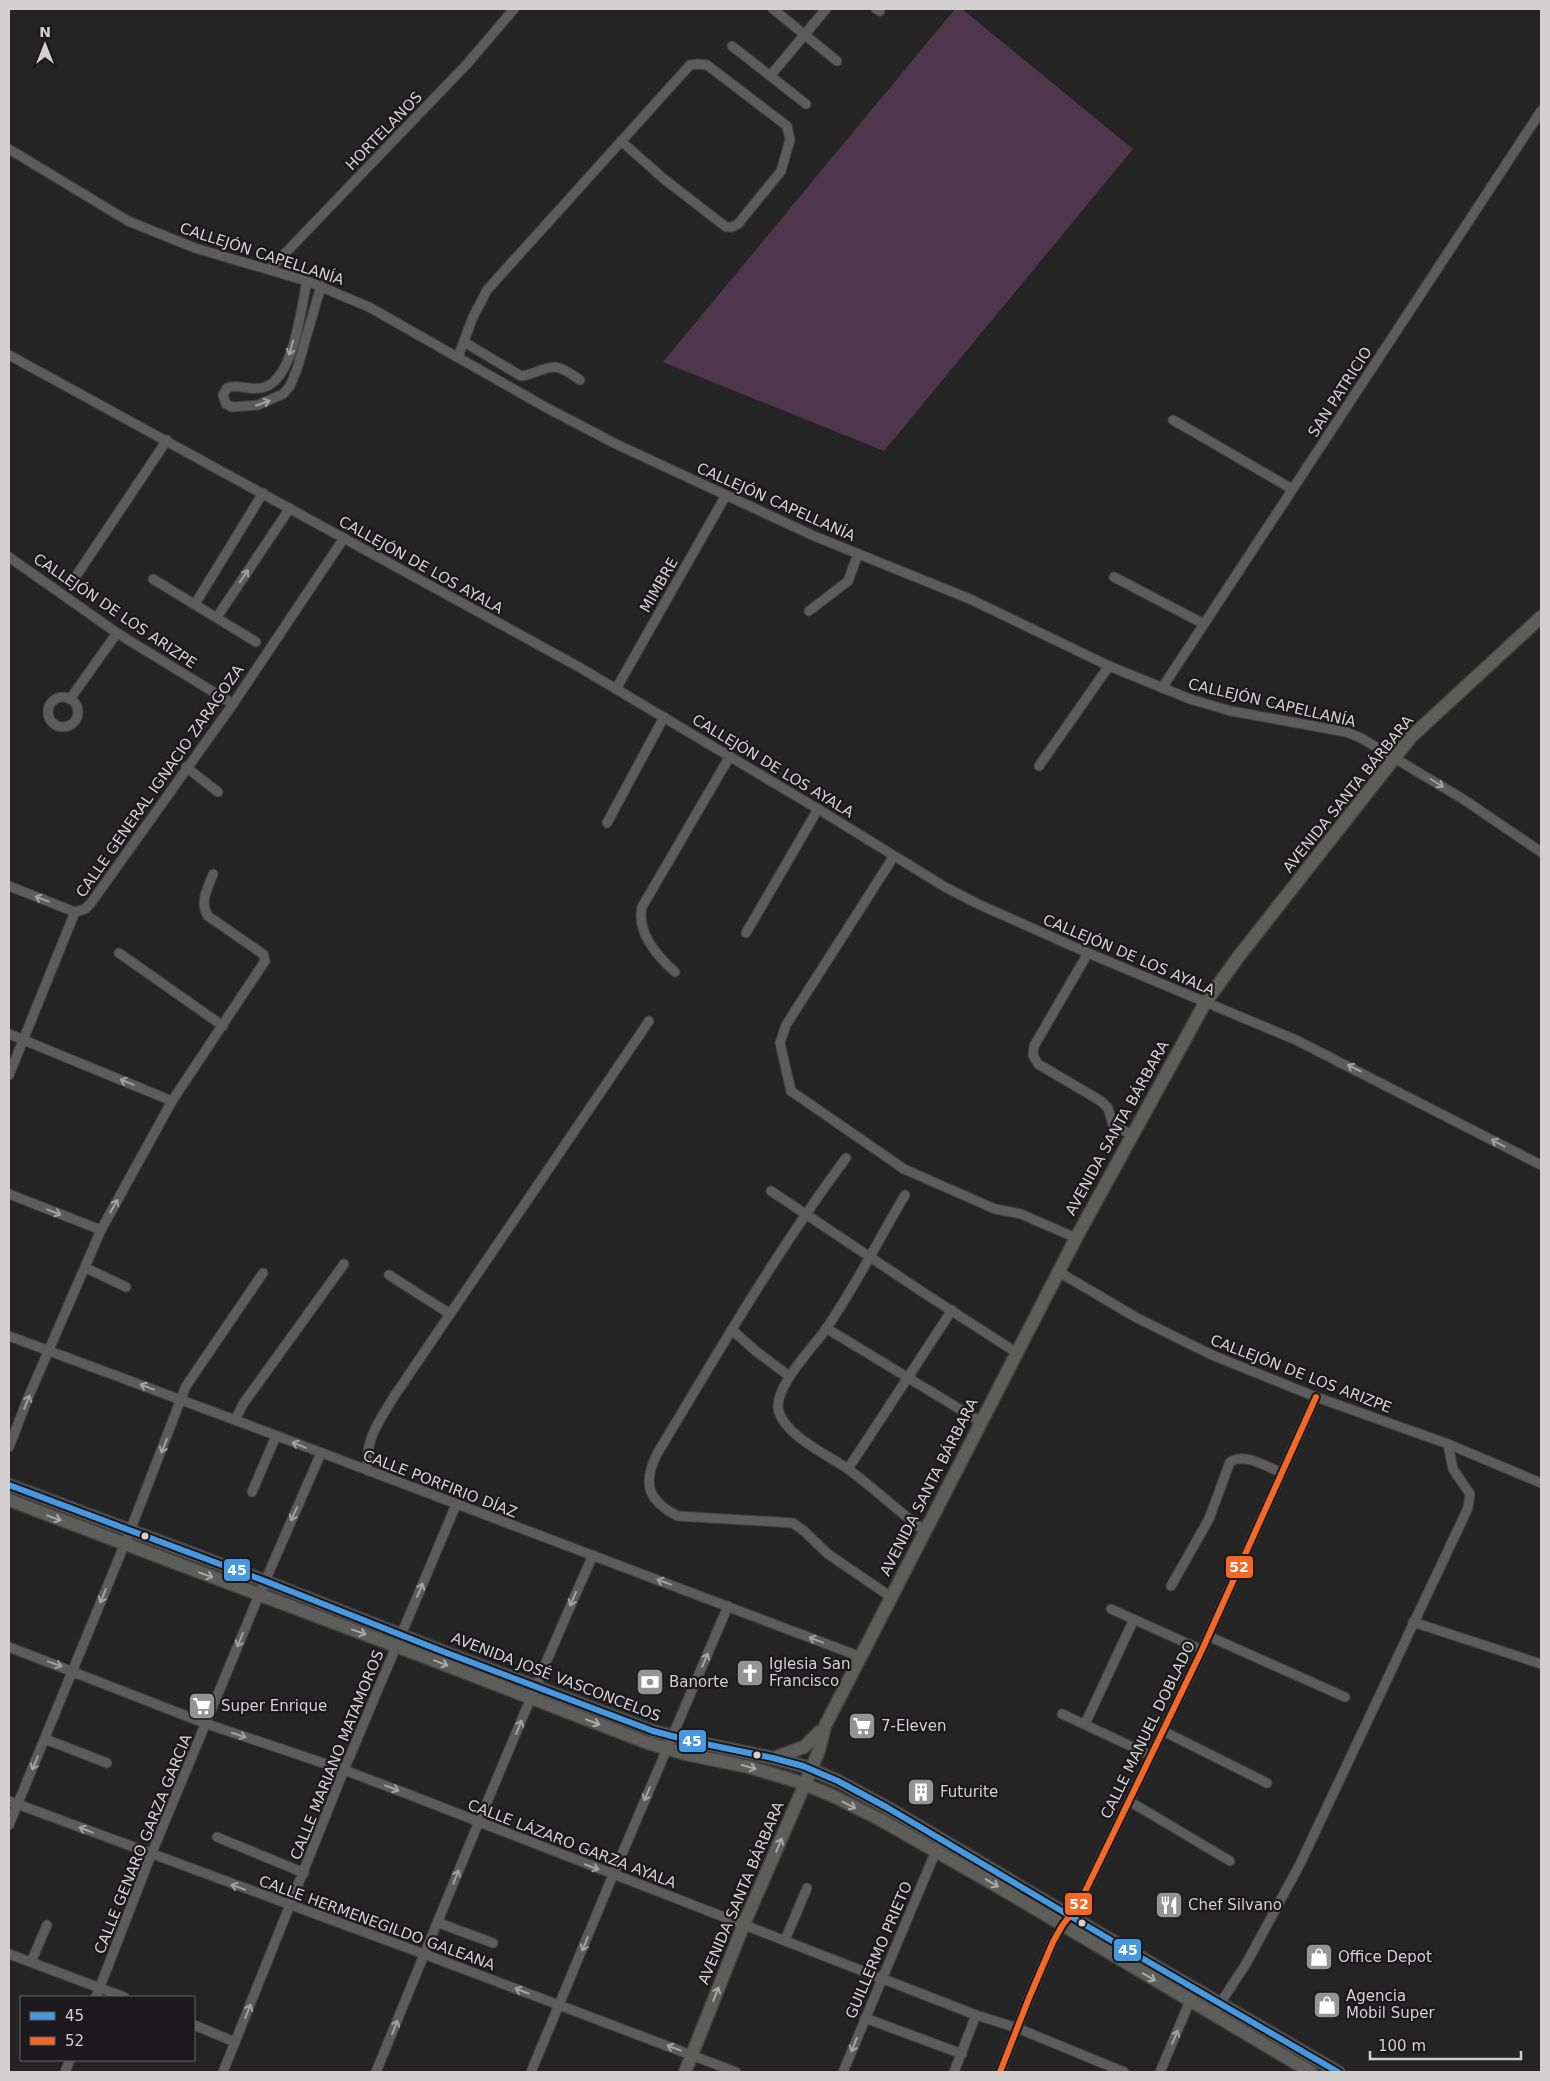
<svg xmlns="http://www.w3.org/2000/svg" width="1550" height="2081" font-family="'DejaVu Sans',sans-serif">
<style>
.green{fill:#4f364c}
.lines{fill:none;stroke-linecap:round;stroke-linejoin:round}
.street-casing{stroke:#404040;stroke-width:11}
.secondary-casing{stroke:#404040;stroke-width:15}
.street{stroke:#5c5c5c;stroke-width:9}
.secondary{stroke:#5d5e5b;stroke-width:12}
.bus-1-casing{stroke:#1b191b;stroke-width:10}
.bus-2-casing{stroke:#1b191b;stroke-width:10}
.bus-1{stroke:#4699e1;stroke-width:6}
.bus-2{stroke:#f36827;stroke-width:6}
.oneway{stroke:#a3a2a2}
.oneway2{stroke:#a9a8a8}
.bus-dot{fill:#d2d0d1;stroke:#1b191b;stroke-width:2}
.labels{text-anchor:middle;stroke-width:4.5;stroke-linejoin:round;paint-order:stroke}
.street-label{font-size:15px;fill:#d2d0d1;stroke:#1b191b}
.poi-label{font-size:15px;fill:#d2d0d1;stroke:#1b191b;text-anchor:start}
.line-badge{stroke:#1b191b;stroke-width:2}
.badge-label{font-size:14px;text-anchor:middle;font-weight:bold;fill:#fff}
</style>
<rect width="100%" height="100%" fill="#242424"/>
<path class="green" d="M955,9H962L1133,149L884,451L663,362Z"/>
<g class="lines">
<g class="street-casing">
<g id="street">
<path d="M773,9L837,61"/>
<path d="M876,9L880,11"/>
<path d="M732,46L806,104"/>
<path d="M771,75L826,9"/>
<path d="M9,149L128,221L195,248L307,281L369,307L547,408L616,444L814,536L970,599L1109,666L1190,699L1231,711L1346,732L1361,738L1463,799L1541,852"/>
<path d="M270,269L467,64L514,9"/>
<path d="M307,281C301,308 294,377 265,387C251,392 238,383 227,388L223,395L226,404L232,407L258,405L283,394L290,386L297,369L321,286"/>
<path d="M464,342L521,376C532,375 544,367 555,367C564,368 573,375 580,380"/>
<path d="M9,355L579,667L818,809L945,887L978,904L1088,953L1296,1040L1541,1165"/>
<path d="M458,357L473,317L487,290L690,65L697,64L707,65L787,126L790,140L781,171L738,224L732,227H726L664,179L621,141"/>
<path d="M1173,420L1292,489"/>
<path d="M9,557L117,633L233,704"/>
<path d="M76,576L167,440"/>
<path d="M1114,577L1204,624"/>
<path d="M153,579L256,642"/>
<path d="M195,604L263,493"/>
<path d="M809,611L848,581L858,554"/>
<path d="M217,617L290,508"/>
<path d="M1162,688L1541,111"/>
<path d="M616,689L726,495"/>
<circle cx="63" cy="712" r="15"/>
<path d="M70,699L117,633"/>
<path d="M1039,766L1109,666"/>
<path d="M186,767L218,792"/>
<path d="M607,823L664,717"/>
<path d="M894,856L786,1025L780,1043L791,1091L904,1169L995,1209L1021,1214L1076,1238"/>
<path d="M9,886L75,912"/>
<path d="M75,912L85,909L91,903L233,704L344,538"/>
<path d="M746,933L818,809"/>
<path d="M119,953L223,1026"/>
<path d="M1088,953L1034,1046L1033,1055L1038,1064L1101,1101L1108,1108L1113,1125L1132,1135"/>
<path d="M675,972C658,957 636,932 642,907L730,756"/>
<path d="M9,1034L172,1101"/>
<path d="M9,1075L75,912"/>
<path d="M846,1158C776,1252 717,1354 657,1454C642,1484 648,1501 678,1516L793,1523L804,1531L828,1554L891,1597"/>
<path d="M771,1191L924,1293L1017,1353"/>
<path d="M9,1194L101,1230"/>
<path d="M905,1195C879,1239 855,1287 826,1329C814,1346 771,1390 779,1412C787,1437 828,1455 848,1469C875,1489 899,1512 925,1531"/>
<path d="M86,1268L126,1287"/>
<path d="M1059,1272L1137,1318L1212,1355L1316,1397L1448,1444L1541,1483"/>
<path d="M389,1275L450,1314"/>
<path d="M826,1328L981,1422"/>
<path d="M732,1330L757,1352L789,1376"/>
<path d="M9,1336L235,1420L861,1657"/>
<path d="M235,1420L243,1404L344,1264"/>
<path d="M9,1447L28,1398L101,1230L172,1101L265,961L263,954L208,916C199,902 208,888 213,874"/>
<path d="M848,1469L952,1310"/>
<path d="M368,1471C364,1441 378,1423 393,1398L649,1021"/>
<path d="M252,1492L276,1436"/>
<path d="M1171,1586L1209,1519L1230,1462C1245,1452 1267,1467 1282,1473"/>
<path d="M1111,1609L1202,1650"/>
<path d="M1413,1622L1541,1664"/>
<path d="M1208,1636L1345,1697"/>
<path d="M9,1647L207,1724L344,1770L405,1793L976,2015L1017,2028L1124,2072"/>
<path d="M1062,1714L1150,1755"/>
<path d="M1085,1724L1134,1619"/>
<path d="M1163,1731L1267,1783"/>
<path d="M45,1739L107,1763"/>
<path d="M9,1801L424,1954L736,2072"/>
<path d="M1129,1801L1230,1861"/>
<path d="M9,1825L130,1531L186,1386L263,1273"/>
<path d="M217,1837L304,1873"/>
<path d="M439,1923L493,1943"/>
<path d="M785,1940L807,1888"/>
<path d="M9,1954L124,1997"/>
<path d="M31,1962L47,1925"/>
<path d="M96,1997L151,1855L259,1595L321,1453"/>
<path d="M1217,2008L1246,1964L1300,1864L1468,1508L1470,1494L1453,1469L1448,1444"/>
<path d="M865,2018L962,2054"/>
<path d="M194,2025L235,2042"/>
<path d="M65,2072L70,2060"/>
<path d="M223,2072L344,1770L456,1505"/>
<path d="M376,2072C447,1899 517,1726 593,1555"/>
<path d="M531,2072L613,1875L728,1606"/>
<path d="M843,2072L938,1846"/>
<path d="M954,2072L976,2015"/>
<path d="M1000,2072L1029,1998L1053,1942L1062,1926L1080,1902L1129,1801L1202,1650L1316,1397"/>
<path d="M1160,2072L1192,1996"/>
</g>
</g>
<g class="secondary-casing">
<g id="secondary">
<path d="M9,1485L265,1581L439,1650L653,1731L691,1741L773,1758L803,1766L838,1781L888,1808L1109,1939L1338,2072"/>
<path d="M9,1500L417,1654L648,1743L686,1754L749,1767L796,1781L831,1795L881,1820L990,1882L1311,2072"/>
<path d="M774,1758L804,1747L819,1732"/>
<path d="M685,2072L744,1924L811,1770L819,1750L825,1726L1076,1238L1205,1003L1239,956L1411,737L1541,617"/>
</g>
</g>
<use href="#street" class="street"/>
<use href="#secondary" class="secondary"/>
<g class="bus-1-casing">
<path id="bus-1" d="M9,1485L265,1581L439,1650L653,1731L691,1741L773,1758L803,1766L838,1781L888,1808L1109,1939L1338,2072"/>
</g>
<g class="bus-2-casing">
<path id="bus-2" d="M1000,2072L1029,1998L1053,1942L1062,1926L1080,1902L1129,1801L1202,1650L1316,1397"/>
</g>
<use href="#bus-1" class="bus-1"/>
<use href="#bus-2" class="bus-2"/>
</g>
<defs><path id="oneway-shaft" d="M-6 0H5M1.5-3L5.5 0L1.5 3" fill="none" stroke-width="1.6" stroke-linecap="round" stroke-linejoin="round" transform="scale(1.25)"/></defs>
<g class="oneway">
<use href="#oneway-shaft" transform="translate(291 348) rotate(106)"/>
<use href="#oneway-shaft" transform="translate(263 403) rotate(-19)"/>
<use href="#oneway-shaft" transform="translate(244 576) rotate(-56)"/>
<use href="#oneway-shaft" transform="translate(1437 783) rotate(32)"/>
<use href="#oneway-shaft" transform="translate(42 899) rotate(-159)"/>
<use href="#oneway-shaft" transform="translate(1354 1068) rotate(-153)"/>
<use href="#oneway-shaft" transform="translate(127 1082) rotate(-158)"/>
<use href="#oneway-shaft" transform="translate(1498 1143) rotate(-152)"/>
<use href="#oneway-shaft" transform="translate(114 1206) rotate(-61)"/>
<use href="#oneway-shaft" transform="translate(54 1212) rotate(21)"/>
<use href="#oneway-shaft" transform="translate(147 1387) rotate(-159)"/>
<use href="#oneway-shaft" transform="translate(27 1402) rotate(-68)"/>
<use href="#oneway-shaft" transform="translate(299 1445) rotate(-158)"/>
<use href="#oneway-shaft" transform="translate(164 1446) rotate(112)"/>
<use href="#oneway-shaft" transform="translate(294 1514) rotate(114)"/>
<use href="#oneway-shaft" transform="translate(664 1582) rotate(-159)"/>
<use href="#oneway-shaft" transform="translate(420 1590) rotate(-67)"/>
<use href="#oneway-shaft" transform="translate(103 1596) rotate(112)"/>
<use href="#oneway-shaft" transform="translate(573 1599) rotate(114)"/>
<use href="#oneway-shaft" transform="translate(240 1640) rotate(112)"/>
<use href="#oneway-shaft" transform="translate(816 1640) rotate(-159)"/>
<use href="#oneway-shaft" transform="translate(705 1660) rotate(-67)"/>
<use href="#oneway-shaft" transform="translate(55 1664) rotate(20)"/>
<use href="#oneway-shaft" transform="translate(519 1727) rotate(-68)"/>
<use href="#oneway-shaft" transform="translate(239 1735) rotate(18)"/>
<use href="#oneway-shaft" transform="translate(35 1763) rotate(113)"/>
<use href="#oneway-shaft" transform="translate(392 1788) rotate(21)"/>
<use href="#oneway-shaft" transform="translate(647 1794) rotate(113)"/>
<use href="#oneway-shaft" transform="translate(86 1830) rotate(-159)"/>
<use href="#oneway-shaft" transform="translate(592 1867) rotate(21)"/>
<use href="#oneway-shaft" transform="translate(456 1877) rotate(-69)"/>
<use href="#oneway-shaft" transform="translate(238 1887) rotate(-160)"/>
<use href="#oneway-shaft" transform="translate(585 1944) rotate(112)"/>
<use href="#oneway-shaft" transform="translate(522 1991) rotate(-159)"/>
<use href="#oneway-shaft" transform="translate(248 2011) rotate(-68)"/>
<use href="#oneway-shaft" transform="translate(395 2027) rotate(-68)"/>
<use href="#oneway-shaft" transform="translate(1175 2037) rotate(-67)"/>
<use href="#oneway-shaft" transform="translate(854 2045) rotate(112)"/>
<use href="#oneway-shaft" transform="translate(674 2048) rotate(-159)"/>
</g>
<g class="oneway2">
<use href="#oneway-shaft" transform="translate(54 1518) rotate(20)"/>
<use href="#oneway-shaft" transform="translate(206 1575) rotate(20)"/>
<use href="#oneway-shaft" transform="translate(359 1632) rotate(20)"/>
<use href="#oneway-shaft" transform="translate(441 1663) rotate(22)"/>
<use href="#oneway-shaft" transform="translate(593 1722) rotate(21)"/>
<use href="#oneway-shaft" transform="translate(749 1767) rotate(15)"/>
<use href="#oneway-shaft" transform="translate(849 1805) rotate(27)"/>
<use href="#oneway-shaft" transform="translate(779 1845) rotate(-67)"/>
<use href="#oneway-shaft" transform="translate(992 1883) rotate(31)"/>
<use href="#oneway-shaft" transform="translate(1149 1977) rotate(31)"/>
<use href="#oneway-shaft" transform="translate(716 1994) rotate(-68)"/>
</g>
<defs>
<g id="church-square" transform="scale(1.4375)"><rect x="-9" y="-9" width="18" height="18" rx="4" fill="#959494" stroke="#1b191b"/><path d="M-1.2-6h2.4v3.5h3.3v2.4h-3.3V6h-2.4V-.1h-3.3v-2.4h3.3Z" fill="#fff"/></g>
<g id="bank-square" transform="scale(1.4375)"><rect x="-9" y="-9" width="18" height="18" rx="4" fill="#959494" stroke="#1b191b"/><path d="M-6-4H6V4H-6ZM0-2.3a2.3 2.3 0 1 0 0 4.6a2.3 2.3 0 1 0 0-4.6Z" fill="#fff"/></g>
<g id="supermarket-square" transform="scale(1.4375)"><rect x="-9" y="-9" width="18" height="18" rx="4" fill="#959494" stroke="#1b191b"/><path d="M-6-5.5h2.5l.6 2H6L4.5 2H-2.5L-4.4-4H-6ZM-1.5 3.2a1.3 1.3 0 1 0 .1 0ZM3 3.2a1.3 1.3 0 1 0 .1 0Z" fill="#fff"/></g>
<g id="building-square" transform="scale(1.4375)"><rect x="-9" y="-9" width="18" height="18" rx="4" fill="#959494" stroke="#1b191b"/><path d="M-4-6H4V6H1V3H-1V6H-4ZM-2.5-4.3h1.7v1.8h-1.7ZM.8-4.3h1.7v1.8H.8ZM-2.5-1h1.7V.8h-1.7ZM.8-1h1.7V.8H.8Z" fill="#fff"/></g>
<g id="restaurant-square" transform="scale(1.4375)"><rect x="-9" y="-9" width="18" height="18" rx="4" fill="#959494" stroke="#1b191b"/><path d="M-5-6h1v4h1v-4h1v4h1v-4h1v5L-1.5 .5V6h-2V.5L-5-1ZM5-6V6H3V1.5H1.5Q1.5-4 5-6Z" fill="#fff"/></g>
<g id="shop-square" transform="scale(1.4375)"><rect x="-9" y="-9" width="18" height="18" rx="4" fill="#959494" stroke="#1b191b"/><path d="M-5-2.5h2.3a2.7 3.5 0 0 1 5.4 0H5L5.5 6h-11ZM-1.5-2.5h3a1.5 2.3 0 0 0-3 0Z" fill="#fff"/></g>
</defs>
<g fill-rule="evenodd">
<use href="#church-square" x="750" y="1673"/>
<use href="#bank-square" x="650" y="1682"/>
<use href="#supermarket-square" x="202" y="1706"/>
<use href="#supermarket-square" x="862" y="1726"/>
<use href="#building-square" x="921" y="1792"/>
<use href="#restaurant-square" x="1169" y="1905"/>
<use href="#shop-square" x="1319" y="1957"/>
<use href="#shop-square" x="1327" y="2005"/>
</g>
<g class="bus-dot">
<circle cx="145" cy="1536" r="4.5"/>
<circle cx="757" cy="1755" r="4.5"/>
<circle cx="1082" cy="1923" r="4.5"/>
</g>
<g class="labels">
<g class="street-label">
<text transform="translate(384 131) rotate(-46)" y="5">HORTELANOS</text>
<text transform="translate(262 254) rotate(18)" y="5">CALLEJÓN CAPELLANÍA</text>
<text transform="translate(1340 392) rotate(-57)" y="5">SAN PATRICIO</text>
<text transform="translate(776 502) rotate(24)" y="5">CALLEJÓN CAPELLANÍA</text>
<text transform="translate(421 565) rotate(29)" y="5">CALLEJÓN DE LOS AYALA</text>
<text transform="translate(659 585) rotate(-60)" y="5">MIMBRE</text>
<text transform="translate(115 611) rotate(34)" y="5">CALLEJÓN DE LOS ARIZPE</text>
<text transform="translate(1272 703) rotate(13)" y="5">CALLEJÓN CAPELLANÍA</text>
<text transform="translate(773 766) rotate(31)" y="5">CALLEJÓN DE LOS AYALA</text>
<text transform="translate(160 781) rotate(-55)" y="5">CALLE GENERAL IGNACIO ZARAGOZA</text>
<text transform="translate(1348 794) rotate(-51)" y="5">AVENIDA SANTA BÁRBARA</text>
<text transform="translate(1129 955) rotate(23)" y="5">CALLEJÓN DE LOS AYALA</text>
<text transform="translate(1117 1128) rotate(-61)" y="5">AVENIDA SANTA BÁRBARA</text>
<text transform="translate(1301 1374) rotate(21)" y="5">CALLEJÓN DE LOS ARIZPE</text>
<text transform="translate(440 1484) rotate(21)" y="5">CALLE PORFIRIO DÍAZ</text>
<text transform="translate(929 1487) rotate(-63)" y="5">AVENIDA SANTA BÁRBARA</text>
<text transform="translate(556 1677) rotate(21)" y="5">AVENIDA JOSÉ VASCONCELOS</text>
<text transform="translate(1148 1730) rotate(-64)" y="5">CALLE MANUEL DOBLADO</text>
<text transform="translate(337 1755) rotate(-68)" y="5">CALLE MARIANO MATAMOROS</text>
<text transform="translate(143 1844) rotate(-68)" y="5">CALLE GENARO GARZA GARCIA</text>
<text transform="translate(572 1844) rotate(21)" y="5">CALLE LÁZARO GARZA AYALA</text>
<text transform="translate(741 1893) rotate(-67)" y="5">AVENIDA SANTA BÁRBARA</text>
<text transform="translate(377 1923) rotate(20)" y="5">CALLE HERMENEGILDO GALEANA</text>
<text transform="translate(879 1950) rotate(-67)" y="5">GUILLERMO PRIETO</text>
</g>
<g class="poi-label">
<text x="769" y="1669">Iglesia San<tspan x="769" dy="17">Francisco</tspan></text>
<text x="669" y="1687">Banorte</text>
<text x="221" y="1711">Super Enrique</text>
<text x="881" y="1731">7-Eleven</text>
<text x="940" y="1797">Futurite</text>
<text x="1188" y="1910">Chef Silvano</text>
<text x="1338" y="1962">Office Depot</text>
<text x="1346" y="2001">Agencia<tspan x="1346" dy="17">Mobil Super</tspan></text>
</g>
</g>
<g class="line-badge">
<rect x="1225" y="1555" width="29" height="24" rx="5" fill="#f36827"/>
<rect x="223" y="1558" width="28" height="24" rx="5" fill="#4699e1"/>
<rect x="678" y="1729" width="29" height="24" rx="5" fill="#4699e1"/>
<rect x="1064" y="1892" width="29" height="24" rx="5" fill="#f36827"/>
<rect x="1113" y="1938" width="29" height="24" rx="5" fill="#4699e1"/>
</g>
<g class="badge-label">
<text x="1239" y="1572">52</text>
<text x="237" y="1575">45</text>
<text x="692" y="1746">45</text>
<text x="1079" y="1909">52</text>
<text x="1128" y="1955">45</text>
</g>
<rect width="1550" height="2081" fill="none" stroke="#d2d0d1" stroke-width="20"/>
<rect x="20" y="1996" width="175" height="65" fill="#1b191b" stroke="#646264"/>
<rect x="30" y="2012" width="25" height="8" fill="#4699e1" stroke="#646264"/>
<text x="65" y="2021" font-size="15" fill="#d2d0d1">45</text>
<rect x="30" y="2037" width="25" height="8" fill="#f36827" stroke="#646264"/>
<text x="65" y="2046" font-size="15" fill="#d2d0d1">52</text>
<g transform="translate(45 45)" stroke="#1b191b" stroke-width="4" paint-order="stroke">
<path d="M0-4L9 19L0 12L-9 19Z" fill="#d2d0d1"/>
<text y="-8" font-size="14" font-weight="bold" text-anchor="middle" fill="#d2d0d1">N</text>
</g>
<path d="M1370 2051v8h151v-8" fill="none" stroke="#d2d0d1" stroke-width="2.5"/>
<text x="1378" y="2051" font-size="15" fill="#d2d0d1" stroke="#1b191b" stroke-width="4" paint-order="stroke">100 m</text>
</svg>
